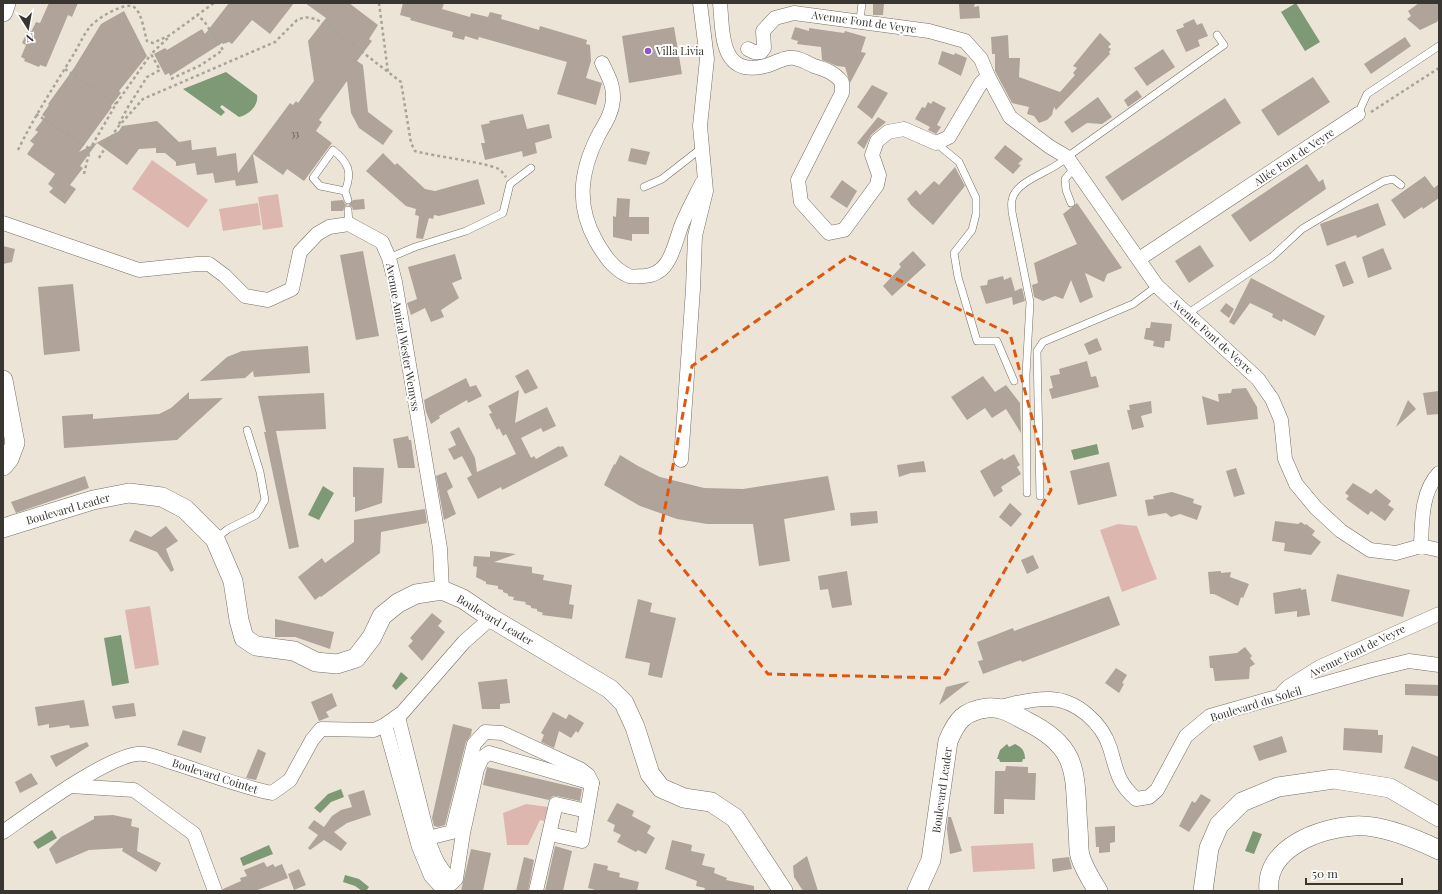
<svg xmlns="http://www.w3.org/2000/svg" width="1442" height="894" font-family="'Playfair Display',serif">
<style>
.green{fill:#deb6b0}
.water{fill:#7d9976}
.building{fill:#afa39a}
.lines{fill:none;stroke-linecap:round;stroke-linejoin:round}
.lane-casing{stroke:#746e63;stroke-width:8}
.street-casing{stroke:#746e63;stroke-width:15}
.secondary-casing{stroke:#746e63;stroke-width:20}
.path{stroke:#a9a499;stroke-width:2.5;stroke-dasharray:3 3;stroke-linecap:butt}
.lane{stroke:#fff;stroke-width:7}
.street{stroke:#fff;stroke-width:14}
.secondary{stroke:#fff;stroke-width:19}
.marked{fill:none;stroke:#df570e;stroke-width:3;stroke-dasharray:8 5;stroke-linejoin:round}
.poi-dot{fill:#9153ca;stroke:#fff;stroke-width:1.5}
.labels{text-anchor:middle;stroke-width:4;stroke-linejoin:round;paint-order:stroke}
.number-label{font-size:9px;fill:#56514b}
.street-label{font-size:11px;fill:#393631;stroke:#fff}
.poi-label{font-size:11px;fill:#393631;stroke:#fff;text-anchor:start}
</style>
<rect width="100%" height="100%" fill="#ece5d7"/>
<g class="green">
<path d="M152,160L208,200L188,228L132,189Z"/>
<path d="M278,194L283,227L263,230L258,197Z"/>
<path d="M258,203L261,225L223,231L219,209Z"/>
<path d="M1118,524L1137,526L1157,579L1122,592L1100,530Z"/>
<path d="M150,606L159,665L135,669L125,610Z"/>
<path d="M526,804L548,807L544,821L540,820L528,845H507L503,813Z"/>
<path d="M1033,843L1035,869L973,872L971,846Z"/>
</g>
<g class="water">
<path d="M1296,3L1320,42L1305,51L1281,12Z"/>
<path d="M226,72L257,95C259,105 249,115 239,117L222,105L220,107L225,112L221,116L183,89Z"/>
<path d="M1097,444L1099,454L1074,460L1071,450Z"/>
<path d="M323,486L334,493L319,520L308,515Z"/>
<path d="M121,635L129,683L112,686L104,638Z"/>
<path d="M401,672L408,678L396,690L392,686Z"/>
<path d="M1007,744L1009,747L1015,744C1022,747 1025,751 1025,759H1023L1022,762H1000L999,759H997L1000,750Z"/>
<path d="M341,789L344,797L331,802L320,813L314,808L328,794Z"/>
<path d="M52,830L57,838L38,849L33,842Z"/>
<path d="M1253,831L1262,834L1254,854L1245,851Z"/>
<path d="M269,845L273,854L243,866L240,858Z"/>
<path d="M345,875L359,879L369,887L366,891H362L355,886L343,882Z"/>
</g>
<g class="building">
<path d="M49,3H78L72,17L68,15L46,67L40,65L39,67L24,61L25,59L21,57L26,45L22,43L28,30L31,32L36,22L40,23Z"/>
<path d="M229,3H294L270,34L252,20L232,44L229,42L223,44L222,43L170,76L169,73L165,75L154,54L165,48L167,50L202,29L205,34Z"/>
<path d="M305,3H349L378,25L369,39L372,41L357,61L363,65L368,112L393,131L383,145L359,128L351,113L347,81L319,120L322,122L316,131L332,143L304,181L287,169L283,175L253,154L258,183L236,186L235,180L215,183L213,173L197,175L195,163L176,166V162L165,153H156V148L139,149L127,165L97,143L80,166L83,168L70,185L76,189L65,204L49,192L53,188L48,184L55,174L27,154L34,144L30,141L38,132L35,130L45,117L42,115L49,105L48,104L74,68L101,24L124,11L147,56L119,91L121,93L111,106L112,107L79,152L119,131L122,126L157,121L179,142L191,140L192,150L216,147L217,156L236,153L238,173L290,103L293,105L296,101L298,103L314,81L308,41L326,18Z"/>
<path d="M403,3H444L442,9L470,17L471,13L488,17L490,12L502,15L501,19L512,22L539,30L540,26L587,40L586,44L590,45L591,61L586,78L602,83L596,105L557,94L567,62L479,37L478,40L465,36L464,40L452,37L453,32L410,20L411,18L400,15Z"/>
<path d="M873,3H884L883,15H873Z"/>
<path d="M975,3L974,7L979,6L980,18L960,19L959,4Z"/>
<path d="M1419,3H1439V18L1437,22L1420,30L1407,19L1411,16L1408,11Z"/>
<path d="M1194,19L1197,25L1202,23L1208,36L1198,40L1200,46L1186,52L1176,30L1184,27L1183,24Z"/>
<path d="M674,27L682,74L629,83L622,36Z"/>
<path d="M795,27L809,31V28L844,33L845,31L866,37L861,52L866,53L850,83L845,67L837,66L822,60L821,47L797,44L798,41L791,39Z"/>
<path d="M1100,33L1111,44L1108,47L1111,49L1109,52L1110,54L1056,110L1054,107L1052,115L1047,120L1039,123L1034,116L1027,114L1029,107L1012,103L995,71V54H992L991,37L1008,35L1009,58H1020L1019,77L1060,92L1075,75L1073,73L1077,68L1073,66Z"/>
<path d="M1405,37L1411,46L1371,74L1364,64Z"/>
<path d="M1163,49L1175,67L1147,86L1134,68Z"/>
<path d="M942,51L954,55L955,53L967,58L961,76L938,64Z"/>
<path d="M1313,77L1330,102L1278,136L1261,110Z"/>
<path d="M872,85L888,93L872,119L857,107Z"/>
<path d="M1137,90L1142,97L1128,107L1124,100Z"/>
<path d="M1098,97L1112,117L1102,124L1087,123L1072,133L1064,122Z"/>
<path d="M1225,98L1241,123L1122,201L1105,177Z"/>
<path d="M933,101L946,108L937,125L941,127L936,134L928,130L930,127L915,119L922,107L925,108L928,102L931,104Z"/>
<path d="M523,114L527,129L549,124L552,138L535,143L537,153L523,157L522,151L485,160L481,143H485L481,125L490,123L489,121Z"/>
<path d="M878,117L886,122L871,135L864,149L857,143Z"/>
<path d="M1005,145L1023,159L1018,164L1021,165L1013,174L994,158Z"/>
<path d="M631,148L650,152L646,165L628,161Z"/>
<path d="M383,153L395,165L397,163L425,189L435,191L478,179L485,204L439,216L434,215L433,219L429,218L423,239L416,238L419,216L415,215L416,209L406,206L366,171Z"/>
<path d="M1307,164L1319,182L1323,179L1326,189L1250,242L1231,215Z"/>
<path d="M955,167L965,186L933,225L911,205L907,199L916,190L920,195L934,181L939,185Z"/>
<path d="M1425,176L1434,188L1439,184V198L1423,209L1422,207L1404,219L1391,200Z"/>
<path d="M842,180L857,191L847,208L830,197Z"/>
<path d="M617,198L630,199L629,217H649V234H632V241L613,237V216L616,217Z"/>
<path d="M364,199L365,209L353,210L352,207L348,205L345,206L343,211H331V201L343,200L345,204L349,205L353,200Z"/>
<path d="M1077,203L1122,268L1107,274L1104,282L1085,273L1093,297L1080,303L1071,280L1063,299L1055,296L1043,301L1034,297L1032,285L1038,283L1034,263L1077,244L1063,214Z"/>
<path d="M1378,203L1386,225L1357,238L1356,235L1327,246L1320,224Z"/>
<path d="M1200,245L1214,266L1189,283L1175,261Z"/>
<path d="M3,246L15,249L12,262L3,264Z"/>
<path d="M1383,248L1392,269L1368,278L1362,257Z"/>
<path d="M363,251L379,336L356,340L340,255Z"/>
<path d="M913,251L926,265L892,296L883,286L901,267L899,264Z"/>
<path d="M455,254L462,279L452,283L459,298L441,310L444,317L431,322L425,308L411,315L407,303L417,299L408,267Z"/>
<path d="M1345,261L1354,283L1343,287L1335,265Z"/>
<path d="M1003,276L1004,280L1011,277L1015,291L1022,288L1025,301L1013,305L1012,297L986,304L980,286L987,285L988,280Z"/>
<path d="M1251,278L1325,316L1315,336L1283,319L1282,322L1272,317L1273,314L1250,303L1234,325L1229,322Z"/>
<path d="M73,284L80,351L44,355L38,287Z"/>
<path d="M1226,303L1234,309L1229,318L1220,311Z"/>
<path d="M1151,322L1172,324L1170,341H1165L1164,348L1153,346L1154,341L1144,339L1146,328H1150Z"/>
<path d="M1097,338L1102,350L1089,355L1084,344Z"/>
<path d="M308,346L310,373L254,377L253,371L245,378L200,381L227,357L242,351Z"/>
<path d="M1087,361L1091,377L1096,376L1099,387L1052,399L1049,389L1053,388L1050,376L1060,374L1059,369Z"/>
<path d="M528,369L538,388L525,394L515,376Z"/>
<path d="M983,376L995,392L1006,385L1020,403L1021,433L1006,409L992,418L985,408L967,420L951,397Z"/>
<path d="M466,378L470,387L476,385L482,396L468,403L467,400L439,416L440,418L431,424L426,412L424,400Z"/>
<path d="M1246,388L1257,407L1258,419L1207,425L1202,396L1219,402L1218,394L1231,393L1232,389Z"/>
<path d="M519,390L515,423L547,407L556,426L543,432L541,428L521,438L531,458L534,456L536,459L559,446L560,447L563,446L568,456L502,490L501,487L478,499L467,478L472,475L462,456L454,460L448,449L456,445L450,432L459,427L475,458L477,472L516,454L506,434L503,436L499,428L497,430L489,414L492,413L488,406Z"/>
<path d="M1439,391V414L1427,415L1423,393Z"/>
<path d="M189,392V399L223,398L177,440L64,448L62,416L93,414V419L159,414L171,408Z"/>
<path d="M324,393L326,429L276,431L299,547L289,549L264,432H266L258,396Z"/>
<path d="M1408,400L1416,409L1396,427Z"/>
<path d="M1151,401L1152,413L1141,416L1144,427L1132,430L1127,410H1130L1129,405Z"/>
<path d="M408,436L409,440H411L415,468H398L393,439Z"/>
<path d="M1014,454L1020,465L1017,467L1021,474L1001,487L1003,491L994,497L980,471L1002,458L1004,460Z"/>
<path d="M620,455L638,466L660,477L704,488L743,489L828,476L835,510L784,519L790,561L759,566L753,524H707L677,519L640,506L604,485L614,464L615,465Z"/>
<path d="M924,461L926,472L911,473L899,477L897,465Z"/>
<path d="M1109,462L1117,496L1078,505L1070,471Z"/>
<path d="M353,467L384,468L382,503L355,512V497H353Z"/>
<path d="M1236,468L1245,494L1234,497L1226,471Z"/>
<path d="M446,472L453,487L447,491L456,514L444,520L436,476Z"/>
<path d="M85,476L89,488L16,513L11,502Z"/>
<path d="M1353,483L1371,494L1376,489L1391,501L1388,505L1394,509L1385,521L1371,511L1368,515L1346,499L1349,496L1345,493Z"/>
<path d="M1172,492L1194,499L1193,503L1202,506L1197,520L1180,514L1171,517L1166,513L1148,516L1145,500L1154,499L1153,496Z"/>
<path d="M1010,503L1022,514L1011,527L999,517Z"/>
<path d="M425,509L427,523L381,532L380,553L321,597L320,596L315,600L298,577L322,558L325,563L354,542V520Z"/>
<path d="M877,511L878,523L851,526L850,513Z"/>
<path d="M1275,521L1298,524L1301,522L1305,525L1306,524L1315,531L1312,535L1321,542L1311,555L1284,551L1285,543L1272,541Z"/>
<path d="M166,526L178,541L166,549L174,570L171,572L157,552L129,541L135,530L151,537Z"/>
<path d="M490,551L516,554L494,562L532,567V573L544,575L543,580L572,585L569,604L574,605L572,619L542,615L543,613L537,611V609L531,608V606L525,604L526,602L513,600L514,597L508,596V594L503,592V590L498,589V586L486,584V582L476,577L477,567L473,566L474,556L490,557Z"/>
<path d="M1033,555L1039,568L1027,574L1021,560Z"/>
<path d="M847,571L852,605L832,608L828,589L820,590L818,576Z"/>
<path d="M1221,571V573L1231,572L1230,577L1249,584L1243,598L1241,597L1238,606L1214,594H1210L1208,572Z"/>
<path d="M1337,574L1410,590L1403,617L1331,601Z"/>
<path d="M1301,588V590L1306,589L1310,615L1297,617V611L1275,614L1273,593Z"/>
<path d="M1109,596L1120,625L1022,662L1021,660L983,674L978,661L983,660L977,642L1013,628L1014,631Z"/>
<path d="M638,599L652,603L650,612L676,618L662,678L648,675L650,663L625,658Z"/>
<path d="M432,613L442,621L438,626L445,632L422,661L408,646L413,641L410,638Z"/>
<path d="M275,619L334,632L330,649L295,637H275Z"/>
<path d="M1245,647L1252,656L1250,658L1255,664L1250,667L1249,679L1215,681L1213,668H1210L1209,656L1237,653Z"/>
<path d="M1116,668L1127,675L1122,683L1124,684L1119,693L1105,683Z"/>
<path d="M507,679L510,703L500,704V709H482L478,682Z"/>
<path d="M970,681L939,705L946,687Z"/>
<path d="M1405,684L1439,685V696L1405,695Z"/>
<path d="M332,693L337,706L326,712L329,717L319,721L311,702Z"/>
<path d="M84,700L89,726L70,728L69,725L49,728V724L38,726L35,707Z"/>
<path d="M134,703L136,716L115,719L112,706Z"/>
<path d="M553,712L566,719L569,714L584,723L578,733L576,731L571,738L559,731L554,748L541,742L544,735L541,733Z"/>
<path d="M453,724L472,729L471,735L466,742L445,825L438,827L434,826L432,818Z"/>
<path d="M1344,728L1378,730V735H1383L1382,753L1343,750Z"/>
<path d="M183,730L206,737L201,753L177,745Z"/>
<path d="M1282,736L1287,752L1259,761L1253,746Z"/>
<path d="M87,742L89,746L56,767L50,756Z"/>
<path d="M1412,746L1439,757V782L1404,768Z"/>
<path d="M258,749L266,753L256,780L246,778Z"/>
<path d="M1006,766L1028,767V773H1036L1035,800L1004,799V814H994L995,771H1005Z"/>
<path d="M487,767L582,789L580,801L557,796H553L549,800L483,785Z"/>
<path d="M31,773L38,784L20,793L15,782Z"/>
<path d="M364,790L371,815L347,823L334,832L347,843L341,851L324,840L310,850L308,848L318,835L308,828L314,820L324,827L332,816L341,810L352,807L348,795Z"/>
<path d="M1201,794L1211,800L1189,832L1179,826L1192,801L1195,803Z"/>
<path d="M617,803L634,811L632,816L651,826L647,833L655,838L646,854L638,850L636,852L617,842L621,835L613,831L615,825L607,821Z"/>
<path d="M113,815L132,819L131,826L139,828L137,851L161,863L156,872L122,851L123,848L89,850L56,864L49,849L61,837L94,819V816Z"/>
<path d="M948,817H951L962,851L950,854L947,829Z"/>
<path d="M1115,826V842L1110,843V852L1099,853V847H1096L1095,827Z"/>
<path d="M672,840L692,845L691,851L705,854L702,865L715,868L714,873L727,878L726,880L754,886V891H704L705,888L696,886L697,881L665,869Z"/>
<path d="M555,846L572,851L563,891H545Z"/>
<path d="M471,849L491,853L483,891H461Z"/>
<path d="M807,856L818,891H803L794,877L793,866Z"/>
<path d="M524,857L534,860L528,891H516Z"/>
<path d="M1069,857L1072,869L1053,872L1052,859Z"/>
<path d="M264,862L267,867L273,864L275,867L282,864L288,878L255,891H223V889L241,881L240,878L247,876L244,870Z"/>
<path d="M594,863L608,866L607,870L620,873L619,877L639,882L637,891H599L588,888Z"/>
<path d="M299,869L306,885L294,890L288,874Z"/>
</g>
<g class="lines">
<g class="lane-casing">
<g id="lane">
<path d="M860,20L862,3"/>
<path d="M1358,114L1367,94L1439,46"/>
<path d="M936,143L959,162L976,198V214L972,230L954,253L958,277L977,341H997L1014,381"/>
<path d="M644,187L662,179L703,147"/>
<path d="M345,191L320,186L313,178L333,150C348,162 353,172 345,191L348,200"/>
<path d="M1071,203L1066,190L1065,179L1075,167"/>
<path d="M348,210L349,224"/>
<path d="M389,258L415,247L466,231L503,213L510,184L531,168"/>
<path d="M1187,314L1272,257L1302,229L1354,198L1384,181L1393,179L1401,185"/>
<path d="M1027,493L1026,375L1030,302L1012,212C1012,209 1011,204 1012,200C1016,179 1054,172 1067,157L1224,45L1217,35"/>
<path d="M1040,496L1037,351L1043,342L1133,304L1157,286"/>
<path d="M215,539L228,529L256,515L265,500L260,472L247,430"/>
</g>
</g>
<g class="street-casing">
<g id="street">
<path d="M720,3C723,34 720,77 765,66C774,64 785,56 794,58C801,59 808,63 814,66C827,70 833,72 842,82V93L798,180L801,202L829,233L844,230L877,185L879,175L872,155L877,141L888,132L904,129L936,143L949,137L981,83L988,76L1010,117L1050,147L1067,157L1157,286L1258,379L1272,399L1281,420L1285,459L1296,484L1316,508L1341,531L1370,550L1396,553L1421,546L1439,550"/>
<path d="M748,49L754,52H761L764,48L763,31L775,18L794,13L929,31L965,41L981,59L988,76"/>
<path d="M602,63C608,76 614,85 613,100C612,114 604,125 598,136C580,172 576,205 596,241C604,255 613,269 629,276C633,277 639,276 644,276C671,275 674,244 682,224C688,210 695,197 702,183"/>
<path d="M3,223L139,270L197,264H209L225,276L245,296L268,300L292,289L300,252L317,234L329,227L349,224L382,242L389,258L395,282L440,548L442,590"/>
<path d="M1139,259L1358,114"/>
<path d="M681,460L693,289L695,236L706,191L700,126L707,59L700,3"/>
<path d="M1421,546C1422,522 1421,492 1439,473"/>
<path d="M1283,692L1288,687L1320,667L1439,614"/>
<path d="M998,707C1014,704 1033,698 1050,699C1077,700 1102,723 1110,748C1117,771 1117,782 1136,799L1149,797L1157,790L1186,736L1210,716L1372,670L1409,661L1439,665"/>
<path d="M398,717L429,841C434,858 440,869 452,881"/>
<path d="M385,725L419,847L431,876L444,890L456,879L463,833L477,769L482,758L489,753L592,783"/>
<path d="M70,786L134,790L194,834L215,891"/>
<path d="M3,832C29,814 116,749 144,754C153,755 162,759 171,762C204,772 237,786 272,793L290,780L312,740L321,729L374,730L385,725L402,713L464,642L491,618"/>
<path d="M428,838L452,832L474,744L485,732L502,733L580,769L588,775L592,783L582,841L550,834"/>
<path d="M536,891L556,804L587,811"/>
</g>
</g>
<g class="secondary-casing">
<g id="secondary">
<path d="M3,12L6,3"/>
<path d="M3,380L15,443L9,459L3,466"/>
<path d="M3,528L93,500L129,493L162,497L185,509L215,539L233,581L239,620L244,638L256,646L294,651L316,662L337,664L356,658L372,637L382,616L398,603L416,594L442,590L463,599L491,618L610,689L624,703L635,727L650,774L661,788L684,798L711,802L735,818L783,891"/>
<path d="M917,891L931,860L948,741C957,720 964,711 987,708C1001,706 1013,714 1026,721C1081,748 1074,774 1078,829C1079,838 1078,848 1080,856C1084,869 1091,880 1098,891"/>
<path d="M1203,891L1209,848L1219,825L1242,802L1278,787L1334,779L1390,788L1439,817"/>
<path d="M1269,891C1264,848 1320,828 1354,826C1380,824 1416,839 1439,850"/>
</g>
</g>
<g class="path">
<path d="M379,3L388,72"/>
<path d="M65,69L116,104"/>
<path d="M171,79L201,65L223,50L204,21L197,15"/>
<path d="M1371,112L1439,68"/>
<path d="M36,114L90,149"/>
<path d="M119,124L128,107L147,77L160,70L151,54L169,37"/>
<path d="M18,150C34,117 53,88 72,57C78,48 82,37 89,28C94,20 125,1 134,7C142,13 144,31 147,41L153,43L170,35L214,3"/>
<path d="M99,158L117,128L143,99L275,42L297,20L305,17L316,19L339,34L401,82L411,143L415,151C431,156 492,163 500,170C502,171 504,175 506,177"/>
<path d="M84,174L90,149L116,104L151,54"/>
</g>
<use href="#lane" class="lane"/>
<use href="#street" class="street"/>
<use href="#secondary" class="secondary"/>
</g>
<path class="marked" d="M849,256L1010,334L1051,490L943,678L768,674L659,539L692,366Z"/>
<circle class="poi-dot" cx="648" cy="51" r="4"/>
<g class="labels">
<g class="number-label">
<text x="295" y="137">33</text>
</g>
<g class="street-label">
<text transform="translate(864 22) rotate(8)" y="4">Avenue Font de Veyre</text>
<text transform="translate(1294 157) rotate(-34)" y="4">Allée Font de Veyre</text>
<text transform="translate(1212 336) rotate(42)" y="4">Avenue Font de Veyre</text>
<text transform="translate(403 337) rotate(80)" y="4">Avenue Amiral Wester Wemyss</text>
<text transform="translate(68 509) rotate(-16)" y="4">Boulevard Leader</text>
<text transform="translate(495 620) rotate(31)" y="4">Boulevard Leader</text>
<text transform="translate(1357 651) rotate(-26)" y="4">Avenue Font de Veyre</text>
<text transform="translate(1256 704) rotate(-17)" y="4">Boulevard du Soleil</text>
<text transform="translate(215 776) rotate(18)" y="4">Boulevard Cointet</text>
<text transform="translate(942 790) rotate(-82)" y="4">Boulevard Leader</text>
</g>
<g class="poi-label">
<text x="656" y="55">Villa Livia</text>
</g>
</g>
<rect width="1442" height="894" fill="none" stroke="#393631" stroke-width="8"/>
<g transform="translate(28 28) rotate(169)" stroke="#ffffff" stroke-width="3" paint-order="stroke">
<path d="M0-3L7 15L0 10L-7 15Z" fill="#393631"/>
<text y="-6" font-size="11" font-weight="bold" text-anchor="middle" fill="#393631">N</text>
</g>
<path d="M1306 878v6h96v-6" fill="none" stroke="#393631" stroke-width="2"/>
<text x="1312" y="878" font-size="12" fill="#393631" stroke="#ffffff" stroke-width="3" paint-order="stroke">50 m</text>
</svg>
